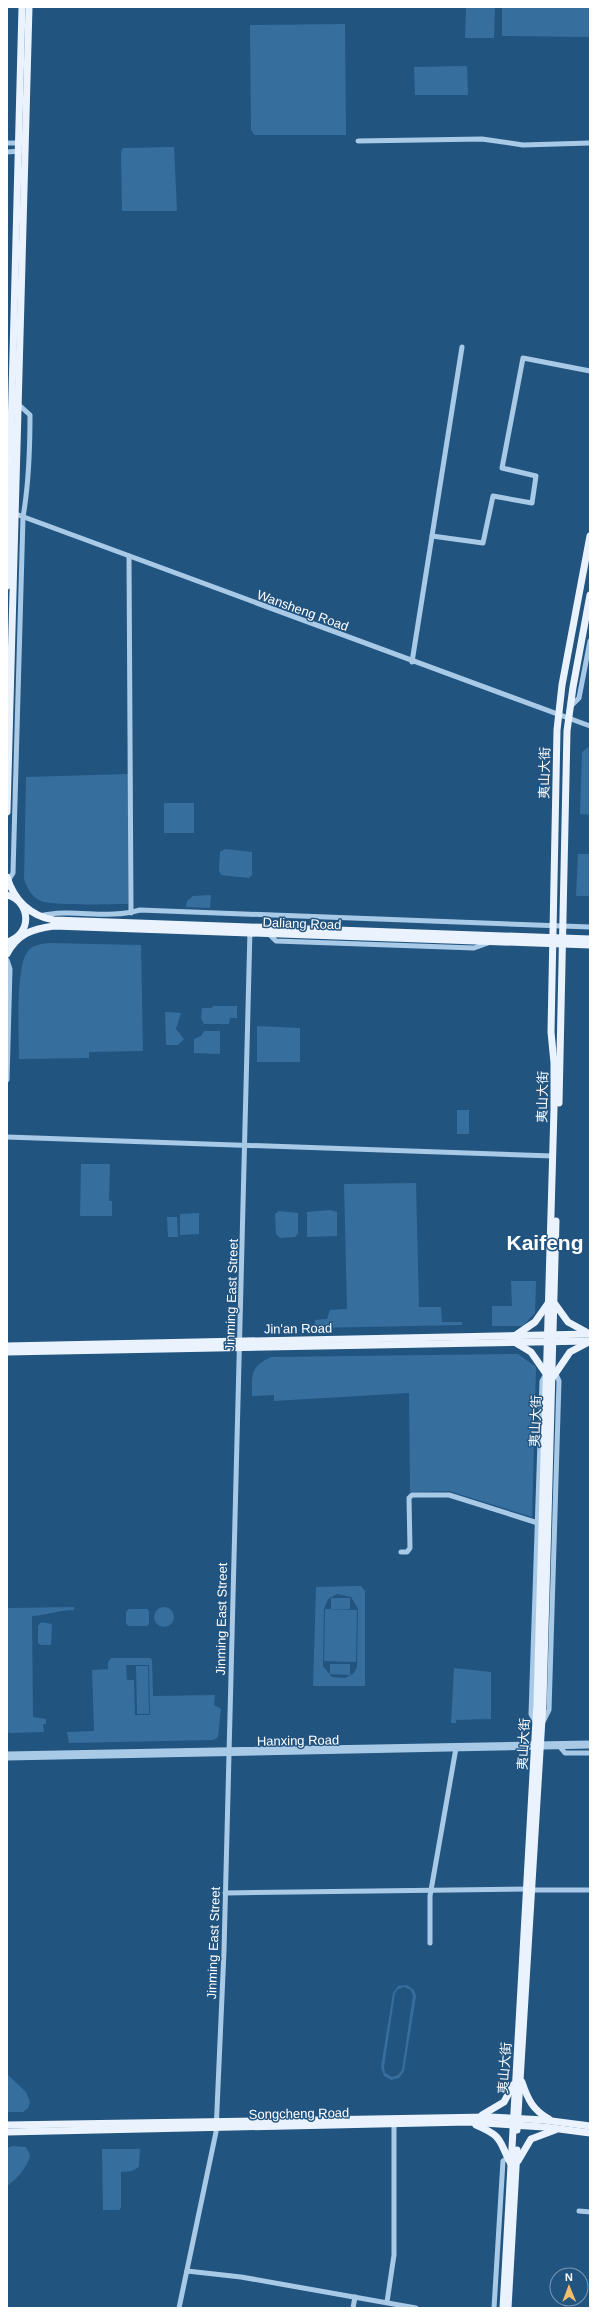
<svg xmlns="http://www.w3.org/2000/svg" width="597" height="2315" font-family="Arial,'Noto Sans SC',sans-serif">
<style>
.green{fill:#366e9e;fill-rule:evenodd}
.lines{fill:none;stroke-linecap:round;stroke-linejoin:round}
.minor{stroke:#a8cae7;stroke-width:5}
.major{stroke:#eaf3fd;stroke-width:7}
.labels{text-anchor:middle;stroke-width:3;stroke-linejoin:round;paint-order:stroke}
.street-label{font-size:13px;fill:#fff;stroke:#225480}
.town-label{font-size:21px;font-weight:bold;fill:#fff;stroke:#225480}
</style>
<rect width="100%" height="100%" fill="#225480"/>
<g class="green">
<path d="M466,7H495L494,38H465Z"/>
<path d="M502,7H590V37L502,36Z"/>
<path d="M345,24L346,135H254L251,129L250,25Z"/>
<path d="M467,66L468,95H415L414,67Z"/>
<path d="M174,147L177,211H122L121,151L123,148Z"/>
<path d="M590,746V815L580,814L582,752Z"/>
<path d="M128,774V904C110,904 54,906 41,901C32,897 27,888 24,879L26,777Z"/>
<rect x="164" y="803" width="30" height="30"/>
<path d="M225,849L252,852V875L249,878L221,875L219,870L220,852Z"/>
<path d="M578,854H590V896H576Z"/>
<path d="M211,895L210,908L186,907L187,901L193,896Z"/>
<path d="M48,943L141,945L143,1051L89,1052V1058L19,1059C19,1036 15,966 28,951C33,945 41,944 48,943Z"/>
<path d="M213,1006H237V1018H230L229,1024H204L201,1018L202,1008H212Z"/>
<path d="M165,1012L181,1013L176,1029L184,1039L178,1045H166Z"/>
<path d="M257,1026L300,1028V1062H257Z"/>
<path d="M204,1031H220V1054L194,1053V1039L201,1036Z"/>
<rect x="457" y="1110" width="12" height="24"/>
<path d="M81,1164H110L109,1201H112V1216H80Z"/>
<path d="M416,1183L419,1307H441L442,1322H462V1325L314,1328L315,1320L327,1319L330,1310L347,1309L344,1184Z"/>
<path d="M330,1210L337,1212V1236L307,1237V1212Z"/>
<path d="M279,1211L298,1213V1233L295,1237L280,1238L276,1234L275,1214Z"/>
<path d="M199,1213V1234L180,1235V1214Z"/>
<path d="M167,1217H177L178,1237H168Z"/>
<path d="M511,1281H536L535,1313L523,1326H492V1306H512Z"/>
<path d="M518,1354L536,1367L532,1517L449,1491L410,1492L409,1393L274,1401V1395L252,1396C252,1374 250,1367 271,1357Z"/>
<path d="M361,1586L365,1591V1686H313L316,1587ZM337,1594L351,1597L358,1609L357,1667L354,1673L345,1678L332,1677L323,1666L324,1609L328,1599Z"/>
<rect x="331" y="1598" width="19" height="11"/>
<circle cx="164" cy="1617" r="10"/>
<path d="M74,1607V1610C59,1610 47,1615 32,1616L33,1717L46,1719V1724H43L44,1732L9,1733L7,1729V1608Z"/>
<path d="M129,1609H147L149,1611V1624L147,1626H129L126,1624V1612Z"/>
<path d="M325,1609L357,1610L356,1662L324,1661Z"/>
<path d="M41,1622L52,1624L51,1645H41L38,1643V1626Z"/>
<path d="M111,1658H150L152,1660L153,1696L215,1695L214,1705L221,1709L218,1737L213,1740L69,1743L67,1732L94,1731L92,1670L108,1669V1662ZM126,1665H149L150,1715H135L134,1680H127Z"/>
<path d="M330,1664H350V1675L330,1674Z"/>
<path d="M136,1666H148L149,1714H137Z"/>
<path d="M454,1668L491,1672V1719L456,1720V1723H451Z"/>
<path d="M407,1985L414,1990L416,1996L404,2071L399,2078L391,2080L384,2076L381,2067L393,1993L398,1986ZM404,1987L411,1990L413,1996L402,2070L398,2075L392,2077L385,2073L384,2067L395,1993L398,1989Z"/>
<path d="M7,2074L26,2092L30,2102L28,2108L23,2112H7Z"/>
<path d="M13,2146L26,2147L30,2155C29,2165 16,2180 7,2186V2148Z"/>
<path d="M102,2149H140L139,2167L132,2171L121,2172V2208L119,2210H103Z"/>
</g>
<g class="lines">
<g class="minor">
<path d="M358,141L482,139L523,145L590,143"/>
<path d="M7,143H22"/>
<path d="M7,152L20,151"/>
<path d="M13,513L590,726"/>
<path d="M432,536L483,543L493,496L532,503L536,476L502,468L523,358L590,371"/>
<path d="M129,556L131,913"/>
<path d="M412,662L462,347"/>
<path d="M571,706L579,698L590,641"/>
<path d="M8,881L13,873L23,517C29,483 30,449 30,415L18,404"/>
<path d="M40,916C73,908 107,920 140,910L590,927"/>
<path d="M268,933L276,941L474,948L488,943"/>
<path d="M7,960L10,969L7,1080"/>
<path d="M7,1137L553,1156"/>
<path d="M401,1552H407L410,1548L409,1498L412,1495H449L538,1523"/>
<path d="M543,1722L549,1710L559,1381L555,1372"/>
<path d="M536,1723L531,1714L542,1381L546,1374"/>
<path d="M560,1747L565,1753H590"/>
<path d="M7,1754L590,1743"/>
<path d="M7,1758L590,1746"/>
<path d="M532,1890H590"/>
<path d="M225,1893L527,1889"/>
<path d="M430,1943V1896L456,1748"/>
<path d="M579,2211L590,2212"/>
<path d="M187,2271L241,2277L416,2308"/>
<path d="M387,2302L394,2255V2124"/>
<path d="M179,2308L216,2132L224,1951L250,930"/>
<path d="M353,2308L355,2297"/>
<path d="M494,2308L503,2161L510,2156"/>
</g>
<g class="major">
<path d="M7,586L22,7"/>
<path d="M7,812L29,7"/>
<path d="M7,877C14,900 30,916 54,920L590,939"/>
<path d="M7,895C32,902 32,935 7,942"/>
<path d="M7,954C17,934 32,929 54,926L590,945"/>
<path d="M559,1103L567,731L573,687L590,595"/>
<path d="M555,1304L568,1322L588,1333"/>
<path d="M516,1335L535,1322L549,1302"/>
<path d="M516,1343L531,1352L547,1375"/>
<path d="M7,1346L590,1334"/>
<path d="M7,1352L590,1341"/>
<path d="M553,1377L570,1352L587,1343"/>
<path d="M522,2082C528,2100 533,2110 549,2119"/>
<path d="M482,2115L504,2102L513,2085"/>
<path d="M7,2125L490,2117L544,2120L590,2126"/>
<path d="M476,2125C504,2137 498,2140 511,2164"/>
<path d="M517,2130L543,1702L556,1221"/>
<path d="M7,2132L468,2122L544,2127L590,2133"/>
<path d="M518,2161L531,2139L555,2130"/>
<path d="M503,2308L537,1702L554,1109V1063L551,1032L557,730L562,685L590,536"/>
<path d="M508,2308L517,2150"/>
</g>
</g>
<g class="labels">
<g class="street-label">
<text transform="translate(303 610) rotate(20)" y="5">Wansheng Road</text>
<text transform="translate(544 773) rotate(-89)" y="5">夷山大街</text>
<text transform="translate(302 923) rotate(2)" y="5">Daliang Road</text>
<text transform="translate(542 1097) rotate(-89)" y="5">夷山大街</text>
<text transform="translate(231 1295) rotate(-88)" y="5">Jinming East Street</text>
<text transform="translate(298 1328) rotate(-1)" y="5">Jin'an Road</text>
<text transform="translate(535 1421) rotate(-88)" y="5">夷山大街</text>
<text transform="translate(221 1619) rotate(-89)" y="5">Jinming East Street</text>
<text transform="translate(298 1740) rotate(-1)" y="5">Hanxing Road</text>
<text transform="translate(523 1744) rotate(-87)" y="5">夷山大街</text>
<text transform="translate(213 1943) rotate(-88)" y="5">Jinming East Street</text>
<text transform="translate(504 2068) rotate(-86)" y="5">夷山大街</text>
<text transform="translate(299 2113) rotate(-1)" y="5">Songcheng Road</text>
</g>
<g class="town-label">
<text x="545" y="1250">Kaifeng</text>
</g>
</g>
<rect width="597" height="2315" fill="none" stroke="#ffffff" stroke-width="16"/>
<g transform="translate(569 2287) rotate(359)"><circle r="19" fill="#225480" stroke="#7a98b3"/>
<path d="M0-3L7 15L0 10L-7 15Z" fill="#f3bf6a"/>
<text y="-6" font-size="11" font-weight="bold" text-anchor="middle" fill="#ffffff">N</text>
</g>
</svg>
